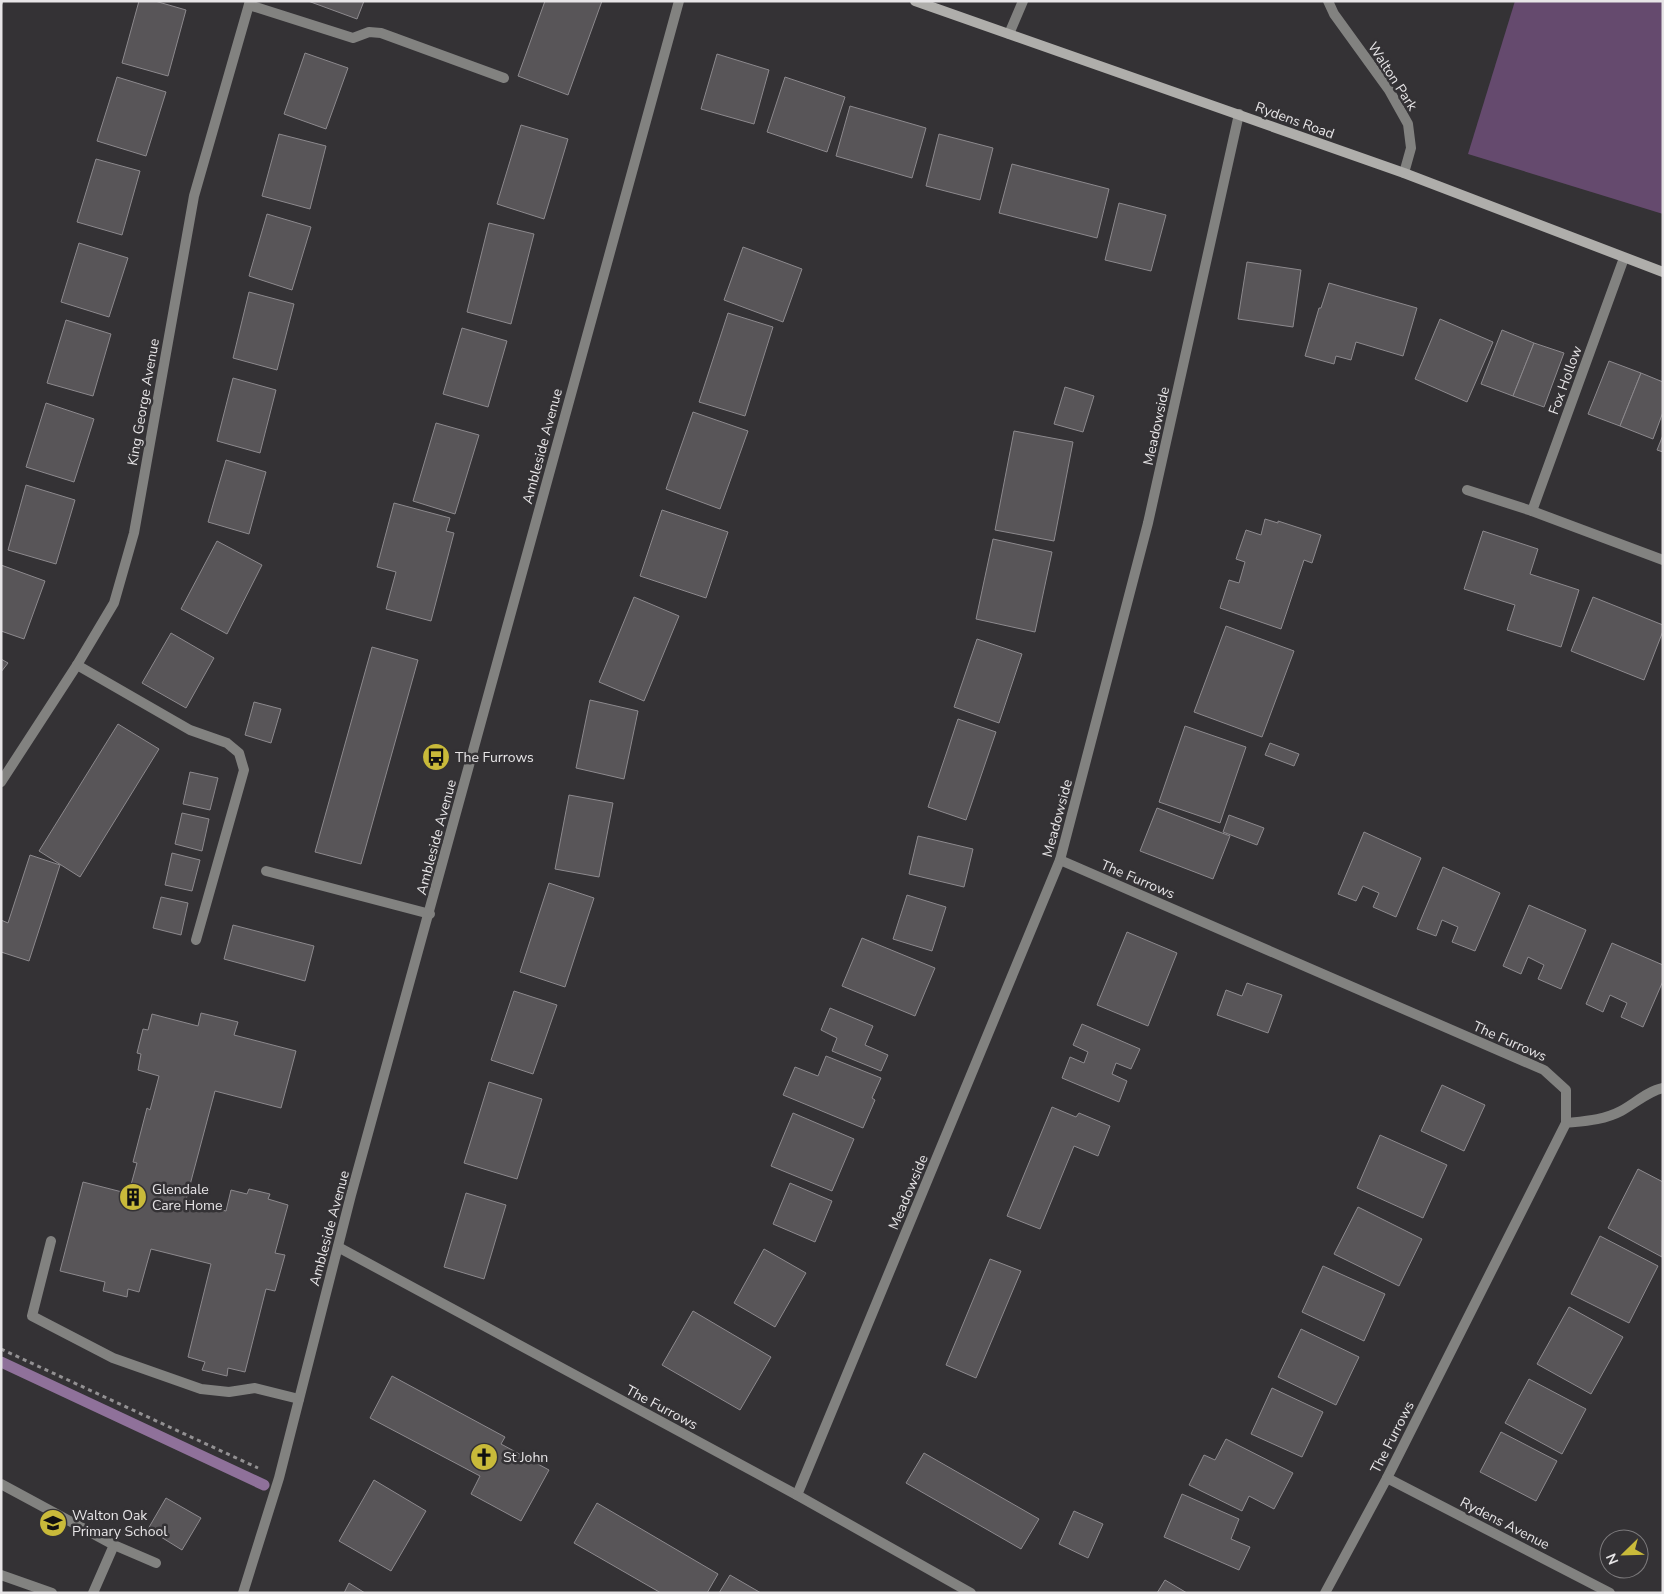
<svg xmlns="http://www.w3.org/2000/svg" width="1664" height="1594" font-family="'Nunito Sans',sans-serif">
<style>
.green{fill:#654a6e}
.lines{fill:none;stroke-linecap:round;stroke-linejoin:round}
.stream{stroke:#8f719a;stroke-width:11}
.building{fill:#585558;stroke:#8c898d}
.path{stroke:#939193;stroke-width:3;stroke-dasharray:4 4;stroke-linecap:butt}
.lane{stroke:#828280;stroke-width:10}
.street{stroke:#828280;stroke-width:10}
.secondary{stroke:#afaeab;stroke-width:10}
.labels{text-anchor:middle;stroke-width:5;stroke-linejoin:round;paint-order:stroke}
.street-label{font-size:14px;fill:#e7e5e7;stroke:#343235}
.poi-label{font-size:14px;fill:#e7e5e7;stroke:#343235;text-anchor:start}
</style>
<rect width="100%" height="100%" fill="#343235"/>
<path class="green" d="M1515,1H1663V214L1468,154Z"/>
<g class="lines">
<path class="stream" d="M1,1362L264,1485"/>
</g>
<g class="building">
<path d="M139,1H155L186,10L168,76L122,63Z"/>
<path d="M308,1H364L357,19Z"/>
<path d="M545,1H602L568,95L518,76Z"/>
<path d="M305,53L348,68L326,129L284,114Z"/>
<path d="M717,54L769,70L754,124L701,109Z"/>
<path d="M117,77L166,92L146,156L97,141Z"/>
<path d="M785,77L845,97L827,152L767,132Z"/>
<path d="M850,106L926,128L912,178L836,156Z"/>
<path d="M521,125L568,139L544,219L497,204Z"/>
<path d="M279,134L326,146L310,209L262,196Z"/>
<path d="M939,134L993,148L980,200L926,186Z"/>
<path d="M96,159L140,171L122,235L77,222Z"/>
<path d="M1012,164L1109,189L1097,238L999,213Z"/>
<path d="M1119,203L1166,215L1151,271L1105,260Z"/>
<path d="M267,214L311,227L292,290L249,276Z"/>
<path d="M489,223L534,234L511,324L467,312Z"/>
<path d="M79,243L128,258L109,317L61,302Z"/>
<path d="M743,247L802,269L783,322L724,300Z"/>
<path d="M1247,262L1301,270L1293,327L1238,319Z"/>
<path d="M1329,283L1417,308L1403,356L1356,342L1351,360L1336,356L1334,364L1305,356L1319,308H1321Z"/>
<path d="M249,292L294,304L277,370L233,358Z"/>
<path d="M728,313L773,327L745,416L699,402Z"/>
<path d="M1440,319L1493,342L1467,402L1415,379Z"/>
<path d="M66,320L111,334L93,396L47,383Z"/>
<path d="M462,328L507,341L488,407L443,394Z"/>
<path d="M1502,330L1534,343L1513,396L1481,384Z"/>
<path d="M1534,343L1564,353L1544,407L1513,396Z"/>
<path d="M1609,361L1641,373L1620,426L1588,414Z"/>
<path d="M1641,373L1663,382V412L1653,439L1620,426Z"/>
<path d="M233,378L276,390L260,453L217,441Z"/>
<path d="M1065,387L1094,396L1083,432L1054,424Z"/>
<path d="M46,403L94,419L74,482L26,467Z"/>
<path d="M693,412L748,431L720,509L666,489Z"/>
<path d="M436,423L479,435L455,514L413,501Z"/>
<path d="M1014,431L1073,442L1054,541L995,530Z"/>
<path d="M1663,435V452L1657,450Z"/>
<path d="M226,460L266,472L249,534L208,522Z"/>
<path d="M26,485L75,500L56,564L8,550Z"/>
<path d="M394,503L450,518L446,531L454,533L431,621L386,609L396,572L377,567Z"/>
<path d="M662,510L728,532L706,598L640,576Z"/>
<path d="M1265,519L1278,523V521L1321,535L1312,563L1304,560L1281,629L1220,608L1229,580L1239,583L1245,562L1236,559L1246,530L1261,535Z"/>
<path d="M1483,531L1538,549L1530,574L1579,590L1561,647L1507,630L1515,605L1464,589Z"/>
<path d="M993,539L1052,552L1035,632L976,619Z"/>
<path d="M217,541L262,565L227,634L181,609Z"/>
<path d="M1,565L45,581L24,639L1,631Z"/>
<path d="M634,597L679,616L644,701L599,682Z"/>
<path d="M1593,597L1663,625V631L1644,680L1571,651Z"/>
<path d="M1226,626L1294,651L1262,737L1194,712Z"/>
<path d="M171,633L214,658L186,708L142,683Z"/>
<path d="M977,639L1022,654L999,723L954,707Z"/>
<path d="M372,647L418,660L361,864L315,852Z"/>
<path d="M1,659L8,663L1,672Z"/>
<path d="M590,700L638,711L624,779L576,768Z"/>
<path d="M254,702L281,709L271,743L245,735Z"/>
<path d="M958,719L996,732L966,820L928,807Z"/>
<path d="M118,724L159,749L80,877L39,851Z"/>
<path d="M1185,726L1246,747L1220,823L1159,802Z"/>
<path d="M1270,743L1299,754L1294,766L1265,755Z"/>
<path d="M190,772L218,778L210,810L183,804Z"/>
<path d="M569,795L613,803L599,877L555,869Z"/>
<path d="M1157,808L1230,836L1213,879L1140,851Z"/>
<path d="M182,813L209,819L202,851L175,844Z"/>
<path d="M1229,815L1264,828L1257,845L1223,832Z"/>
<path d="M1364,832L1421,858L1396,917L1373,907L1379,893L1363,886L1356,901L1338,894Z"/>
<path d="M918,836L973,849L964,887L909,874Z"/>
<path d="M172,853L200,860L192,891L165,885Z"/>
<path d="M30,855L60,865L29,961L1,952V920L8,923Z"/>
<path d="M1443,867L1500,893L1475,951L1452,942L1458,927L1442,920L1436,936L1417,929Z"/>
<path d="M549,883L594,898L565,987L520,972Z"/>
<path d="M907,895L946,907L932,951L893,939Z"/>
<path d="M161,897L188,903L181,935L153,928Z"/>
<path d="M1529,905L1586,930L1561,989L1538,979L1544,965L1528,957L1521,974L1503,966Z"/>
<path d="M233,925L314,946L305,981L224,959Z"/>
<path d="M1127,932L1177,953L1148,1026L1097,1005Z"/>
<path d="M862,938L935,968L915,1016L842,986Z"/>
<path d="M1612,943L1663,965V981L1643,1027L1621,1017L1627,1003L1610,995L1603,1012L1586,1004Z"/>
<path d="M1247,983L1282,995L1268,1033L1217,1015L1226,990L1242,996Z"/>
<path d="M514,991L557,1005L533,1074L491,1060Z"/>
<path d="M830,1008L873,1026L865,1045L888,1055L881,1071L832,1051L837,1038L821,1030Z"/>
<path d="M201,1013L238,1022L234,1035L296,1051L281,1108L215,1091L186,1200L226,1211L231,1190L247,1194L249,1189L270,1194L268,1199L288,1205L275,1253L285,1255L275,1291L266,1289L245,1372L228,1368L227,1376L202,1370L205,1362L188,1357L211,1264L151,1249L139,1292L128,1289L127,1297L103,1291L105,1282L60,1271L83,1182L130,1194L129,1192L137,1163L133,1162L147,1108L150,1110L159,1076L138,1070L141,1054L137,1053L143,1029L148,1030L152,1014L198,1026Z"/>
<path d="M1082,1024L1140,1049L1131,1069L1116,1063L1112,1074L1127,1081L1119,1102L1062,1078L1070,1057L1084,1063L1088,1052L1073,1045Z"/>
<path d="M826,1056L881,1078L872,1098L875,1100L863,1128L783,1095L795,1067L818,1076Z"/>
<path d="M489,1082L542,1099L517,1179L464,1163Z"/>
<path d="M1442,1085L1485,1105L1464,1151L1421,1131Z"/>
<path d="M1052,1107L1076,1117L1079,1113L1110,1126L1098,1156L1074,1146L1040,1229L1007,1216Z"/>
<path d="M793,1113L854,1139L832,1191L771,1166Z"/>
<path d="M1380,1135L1447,1165L1423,1218L1357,1188Z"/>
<path d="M1638,1169L1663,1182L1662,1257L1608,1228Z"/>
<path d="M790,1183L832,1201L815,1242L773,1224Z"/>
<path d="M466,1193L506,1205L484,1279L444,1267Z"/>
<path d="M1358,1207L1422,1239L1399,1286L1334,1254Z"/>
<path d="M1600,1236L1658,1266L1629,1323L1571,1294Z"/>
<path d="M764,1249L806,1273L775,1327L734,1303Z"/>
<path d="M990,1259L1021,1271L976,1378L946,1365Z"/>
<path d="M1323,1266L1385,1294L1364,1341L1302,1312Z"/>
<path d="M1569,1307L1623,1337L1591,1394L1537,1364Z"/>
<path d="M693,1311L771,1357L740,1410L662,1365Z"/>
<path d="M1301,1329L1359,1357L1336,1405L1278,1377Z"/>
<path d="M392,1376L505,1437L501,1444L549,1470L521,1521L471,1494L480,1476L370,1418Z"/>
<path d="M1529,1379L1586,1409L1562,1454L1505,1423Z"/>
<path d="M1272,1388L1323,1412L1302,1457L1251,1434Z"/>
<path d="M1501,1432L1557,1461L1536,1501L1480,1472Z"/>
<path d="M1226,1439L1293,1473L1274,1509L1249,1496L1242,1511L1189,1485L1204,1455L1215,1460Z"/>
<path d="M924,1453L1039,1519L1021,1549L906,1483Z"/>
<path d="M374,1480L426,1511L391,1571L339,1541Z"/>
<path d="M1182,1494L1239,1519L1231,1539L1250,1547L1239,1570L1164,1537Z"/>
<path d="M166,1498L201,1518L182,1550L148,1529Z"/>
<path d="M597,1503L718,1574L707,1593H661L574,1543Z"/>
<path d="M1074,1511L1103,1524L1088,1558L1059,1544Z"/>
<path d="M730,1575L761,1593H719Z"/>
<path d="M1165,1580L1187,1593H1157Z"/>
<path d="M349,1583L365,1593H344Z"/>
</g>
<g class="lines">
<g class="path">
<path d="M1,4L2,1"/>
<path d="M1,1349L258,1468"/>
</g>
<g class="lane">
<path d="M249,5L353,38L369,32L381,33L504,78"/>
<path d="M77,665L190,730L227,743L239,753L244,770L196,940"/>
<path d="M266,871L430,914"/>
<path d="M1566,1123C1585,1121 1604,1120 1621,1111C1634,1104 1648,1091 1663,1088"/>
<path d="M51,1241L32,1316L113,1358L201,1389L229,1392L255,1388L299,1399"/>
<path d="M1,1484L114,1545L156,1563"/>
<path d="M1,1575L52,1593"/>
<path d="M93,1593L114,1545"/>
</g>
<g class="street">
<path d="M1328,1L1334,14L1389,90L1408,124L1411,148L1404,173"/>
<path d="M1009,34L1023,1"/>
<path d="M1467,490L1532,511L1663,560"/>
<path d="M1532,511L1624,258"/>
<path d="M1,782L77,665L114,603L134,533L194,196L250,1"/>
<path d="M1060,860L1544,1070L1566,1090V1123L1387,1478L1325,1593"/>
<path d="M338,1247L797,1495L971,1593"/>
<path d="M1387,1478L1610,1593"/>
<path d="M797,1495L1060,860L1148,523L1239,114"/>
<path d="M243,1593L279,1478L351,1195L679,1"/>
</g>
<path class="secondary" d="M915,1L1404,173L1663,272"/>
</g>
<defs>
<g id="bus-disc" transform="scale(1.4375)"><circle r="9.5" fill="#c9ba3a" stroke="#343235"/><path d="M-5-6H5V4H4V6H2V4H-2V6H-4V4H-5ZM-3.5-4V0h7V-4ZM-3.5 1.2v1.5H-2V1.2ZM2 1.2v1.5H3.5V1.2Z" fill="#111"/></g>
<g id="building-disc" transform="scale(1.4375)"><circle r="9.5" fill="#c9ba3a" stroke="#343235"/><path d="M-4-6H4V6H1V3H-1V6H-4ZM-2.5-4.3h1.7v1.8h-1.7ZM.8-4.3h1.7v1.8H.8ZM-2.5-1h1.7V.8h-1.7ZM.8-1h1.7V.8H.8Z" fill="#111"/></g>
<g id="church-disc" transform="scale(1.4375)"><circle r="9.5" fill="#c9ba3a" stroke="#343235"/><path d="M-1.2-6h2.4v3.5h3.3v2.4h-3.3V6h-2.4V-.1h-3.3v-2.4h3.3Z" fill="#111"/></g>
<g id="school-disc" transform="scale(1.4375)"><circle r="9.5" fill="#c9ba3a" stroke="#343235"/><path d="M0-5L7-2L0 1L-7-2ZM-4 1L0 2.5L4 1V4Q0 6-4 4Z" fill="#111"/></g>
</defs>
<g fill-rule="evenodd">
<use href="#bus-disc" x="436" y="757"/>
<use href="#building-disc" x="133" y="1197"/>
<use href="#church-disc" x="484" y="1457"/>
<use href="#school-disc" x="53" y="1523"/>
</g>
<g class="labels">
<g class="street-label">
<text transform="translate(1393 76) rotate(57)" y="5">Walton Park</text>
<text transform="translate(1295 120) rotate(20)" y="5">Rydens Road</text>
<text transform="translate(1565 380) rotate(-70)" y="5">Fox Hollow</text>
<text transform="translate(143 402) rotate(-80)" y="5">King George Avenue</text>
<text transform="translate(1156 426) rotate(-78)" y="5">Meadowside</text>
<text transform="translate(542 446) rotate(-75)" y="5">Ambleside Avenue</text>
<text transform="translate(1057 818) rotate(-75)" y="5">Meadowside</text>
<text transform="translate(436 837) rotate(-75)" y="5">Ambleside Avenue</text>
<text transform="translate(1138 879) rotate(23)" y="5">The Furrows</text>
<text transform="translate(1510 1041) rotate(24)" y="5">The Furrows</text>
<text transform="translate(908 1192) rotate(-67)" y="5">Meadowside</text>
<text transform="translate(329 1228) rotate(-75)" y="5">Ambleside Avenue</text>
<text transform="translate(662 1407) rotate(28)" y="5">The Furrows</text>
<text transform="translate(1392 1437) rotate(-63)" y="5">The Furrows</text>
<text transform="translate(1505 1523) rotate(27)" y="5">Rydens Avenue</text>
</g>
<g class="poi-label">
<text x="455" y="762">The Furrows</text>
<text x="152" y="1194">Glendale<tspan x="152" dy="16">Care Home</tspan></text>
<text x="503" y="1462">St John</text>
<text x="72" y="1520">Walton Oak<tspan x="72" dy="16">Primary School</tspan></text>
</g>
</g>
<rect width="1664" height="1594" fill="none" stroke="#e7e5e7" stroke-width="5"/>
<g transform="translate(1624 1554) rotate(247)"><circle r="24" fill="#343235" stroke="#7c7a7c"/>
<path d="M0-4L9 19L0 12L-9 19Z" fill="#c9ba3a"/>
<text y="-8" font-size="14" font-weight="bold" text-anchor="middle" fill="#e7e5e7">N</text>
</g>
</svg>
